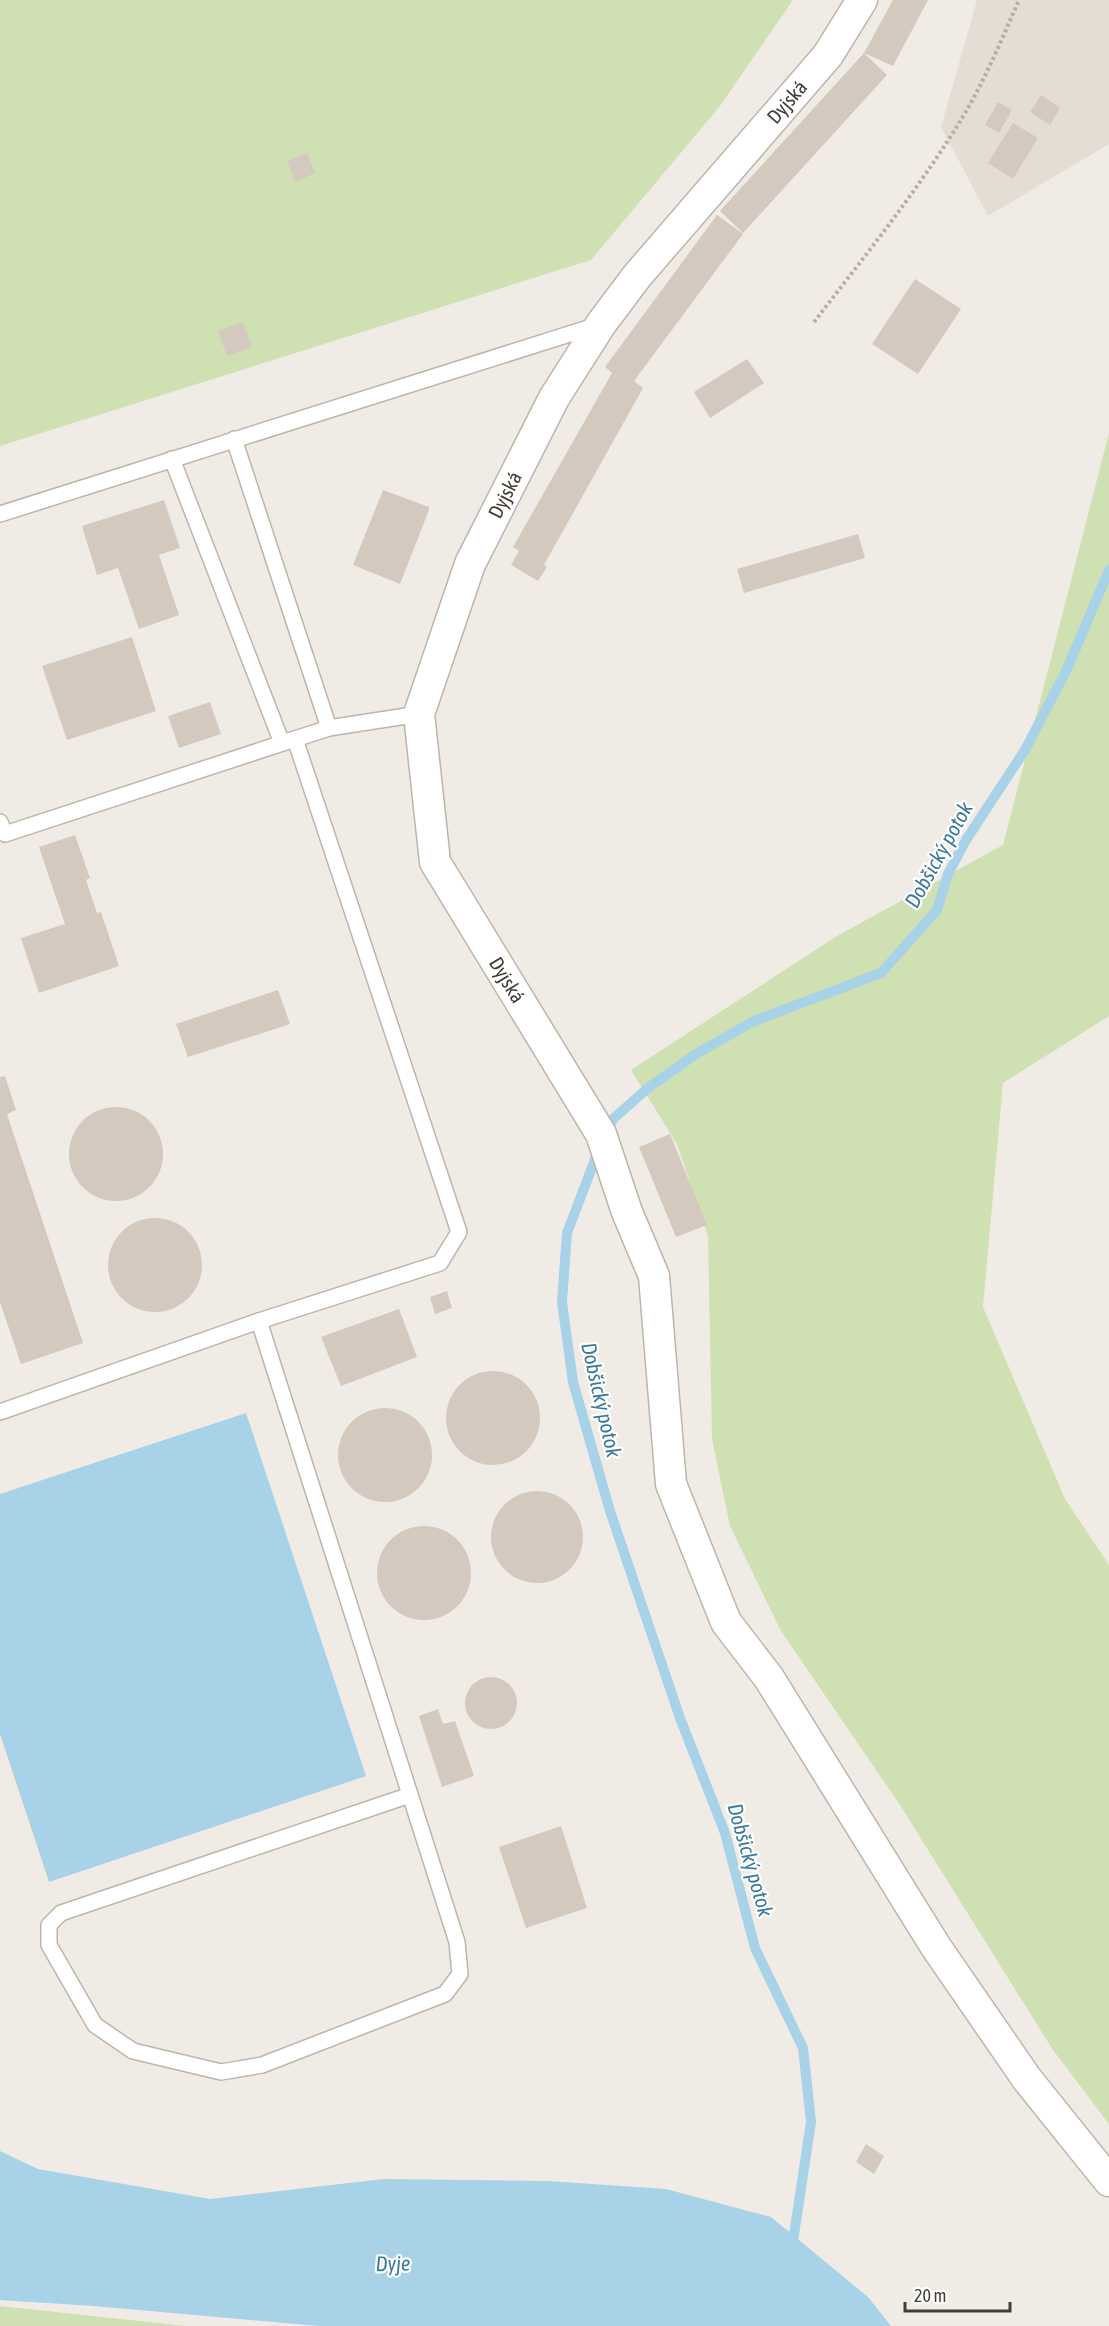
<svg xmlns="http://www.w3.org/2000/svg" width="1109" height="2326" font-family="'Asap Condensed',sans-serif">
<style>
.residential{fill:#e4ddd4}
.green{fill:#cfe0b2}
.water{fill:#a7d2e7}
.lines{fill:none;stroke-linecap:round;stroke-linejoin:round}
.stream{stroke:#a7d2e7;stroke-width:10}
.building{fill:#d3c9bf}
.service-casing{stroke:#bdb5ac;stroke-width:18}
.minor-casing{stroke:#bdb5ac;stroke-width:33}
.path{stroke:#bbad9c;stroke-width:4;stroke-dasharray:3 3;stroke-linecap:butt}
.service{stroke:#fff;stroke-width:15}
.minor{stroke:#fff;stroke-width:30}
.labels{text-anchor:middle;stroke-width:4.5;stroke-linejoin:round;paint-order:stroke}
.street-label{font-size:20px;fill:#423c35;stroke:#fff}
.water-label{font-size:21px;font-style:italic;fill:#397a9a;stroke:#fff}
</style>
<rect width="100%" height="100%" fill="#f0ece5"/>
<path class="residential" d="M977,0H1109V144L988,216L941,127Z"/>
<g class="green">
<path d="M0,0H793L720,106L591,260L0,446Z"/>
<path d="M1109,433V1016L1003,1083L983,1307L1065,1499L1109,1565V2124L1053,2050L900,1805L781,1631L730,1526L712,1439L708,1236L677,1144L631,1070L837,936L1003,845Z"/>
<path d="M0,2306L186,2326H0Z"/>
</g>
<g class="water">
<path d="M246,1413L366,1776L49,1882L0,1734V1494Z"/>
<path d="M0,2151L38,2169L210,2199L383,2179L548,2181L666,2189L771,2217L868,2297L891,2326H319L94,2306L0,2300Z"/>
</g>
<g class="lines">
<g class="stream">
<path d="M606,1135L613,1119L648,1088L696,1054L754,1021L881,973L937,910L948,874L966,840L1025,750L1067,669L1109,570"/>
<path d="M599,1149L567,1233L562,1302L573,1382L610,1511L680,1718L725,1833L755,1948L803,2048L811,2122L792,2248"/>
</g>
</g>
<g class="building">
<path d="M893,0H928L893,66L864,53L887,75L743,233L720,211L864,53Z"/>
<path d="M1041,95L1060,108L1050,125L1030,112Z"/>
<path d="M998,102L1012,110L999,133L985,125Z"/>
<path d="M1013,123L1038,138L1013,179L988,163Z"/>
<path d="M307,153L315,173L295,182L287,161Z"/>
<path d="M717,215L743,234L634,381L643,388L544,565L547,567L538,581L511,565L519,551L513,547L612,373L605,367Z"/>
<path d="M915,279L961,309L918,374L872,344Z"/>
<path d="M243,322L252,347L227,356L218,331Z"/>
<path d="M747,359L764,383L710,418L694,392Z"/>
<path d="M383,490L429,507V510L400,584L353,565Z"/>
<path d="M164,500L180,548L159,555L179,615L139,629L118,568L97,575L82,526Z"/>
<path d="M858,534L865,558L744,593L737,569Z"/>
<path d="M132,637L156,711L67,740L42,666Z"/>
<path d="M210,702L221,734L179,748L168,716Z"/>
<path d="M75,835L90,878L86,880L97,913L101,912L119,966L39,993L21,938L65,924L39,847Z"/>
<path d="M278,990L290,1024L188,1057L176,1024Z"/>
<path d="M5,1076L16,1110L7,1114L83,1343L21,1364L0,1302V1077Z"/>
<circle cx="116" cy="1154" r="47"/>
<path d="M670,1134L707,1225L676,1237L639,1147Z"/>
<circle cx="155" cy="1265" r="47"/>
<path d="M447,1291L452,1308L435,1314L430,1297Z"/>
<path d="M399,1309L417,1357L341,1386L321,1337Z"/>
<circle cx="493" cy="1418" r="47"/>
<circle cx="385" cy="1455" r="47"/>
<circle cx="537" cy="1537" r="46"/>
<circle cx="424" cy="1573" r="47"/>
<circle cx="491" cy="1703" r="26"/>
<path d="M438,1709L443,1724L455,1721L474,1776L442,1787L419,1716Z"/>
<path d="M561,1826L587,1908L526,1928L499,1847Z"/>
<path d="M866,2144L884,2156L874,2174L856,2162Z"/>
</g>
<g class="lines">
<g class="service-casing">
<g id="service">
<path d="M234,439L329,728"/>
<path d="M172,459L282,743"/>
<path d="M0,514L598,325"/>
<path d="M0,822L5,834L295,739"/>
<path d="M259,1321L457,1942L460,1974L445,1994L262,2065L221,2072L133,2051L95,2025L49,1945V1925L61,1913L410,1795"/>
<path d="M0,1412L259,1321L440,1263L459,1232L295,739L329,728L419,714"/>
</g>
</g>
<g class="minor-casing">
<g id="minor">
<path id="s1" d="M862,0L828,55L637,276L601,324L554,398L470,564L419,714L435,862L601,1134L627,1212L654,1276L671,1484L726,1622L769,1678L936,1947L1027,2079L1109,2181"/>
</g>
</g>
<path class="path" d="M814,322C864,257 916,193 959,123C983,85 1001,41 1019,0"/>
<use href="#service" class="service"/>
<use href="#minor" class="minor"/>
</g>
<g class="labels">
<g class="street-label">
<text transform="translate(787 102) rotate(-49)" y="7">Dyjská</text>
<text transform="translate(505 495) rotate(-63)" y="7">Dyjská</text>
<text dy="7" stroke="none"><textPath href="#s1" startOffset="1136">Dyjská</textPath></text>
</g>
<g class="water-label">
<text transform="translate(939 855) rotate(-61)" y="7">Dobšický potok</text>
<text transform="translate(601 1400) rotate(77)" y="7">Dobšický potok</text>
<text transform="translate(750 1860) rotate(74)" y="7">Dobšický potok</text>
<text transform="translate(393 2264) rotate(-1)" y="7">Dyje</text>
</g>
</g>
<path d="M905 2302v9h105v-9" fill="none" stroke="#423c35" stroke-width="3"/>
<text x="914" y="2302" font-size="18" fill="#423c35" stroke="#ffffff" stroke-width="4.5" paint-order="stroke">20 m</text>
</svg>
